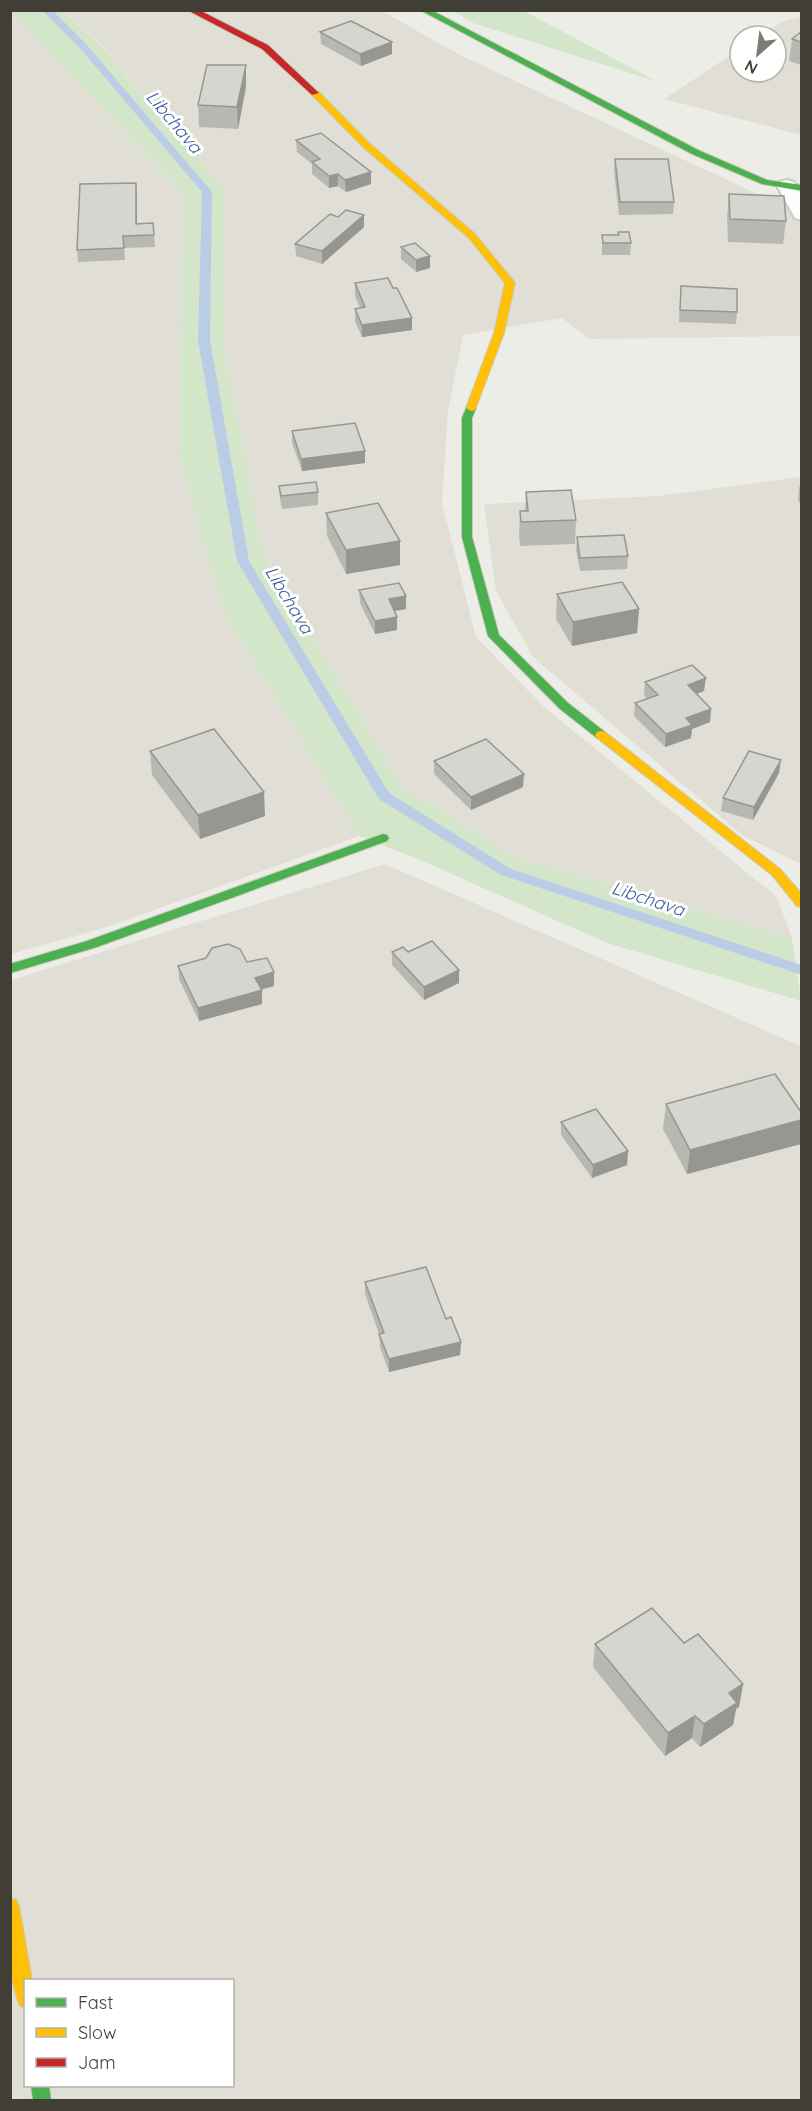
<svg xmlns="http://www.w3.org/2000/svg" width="812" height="2111" font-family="Quicksand,sans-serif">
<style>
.residential{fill:#e1dfd5;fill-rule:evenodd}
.green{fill:#d4e6c9}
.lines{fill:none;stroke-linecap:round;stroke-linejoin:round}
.stream{fill:#bbcce6;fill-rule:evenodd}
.lane-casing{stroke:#cbcac5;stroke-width:4}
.fast-casing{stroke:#cbcabe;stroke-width:2}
.slow-casing{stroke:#cbcabe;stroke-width:2}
.jam-casing{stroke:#cbcabe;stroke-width:2}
.lane{fill:#fcfcfb;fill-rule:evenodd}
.fast{fill:#4caf50;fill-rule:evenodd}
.slow{fill:#ffc107;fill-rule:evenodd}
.jam{fill:#c62828;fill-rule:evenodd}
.wall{fill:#b8b8b3}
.shaded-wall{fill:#969692}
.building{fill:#d6d6d0;stroke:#969692;stroke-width:1.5}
.labels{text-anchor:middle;stroke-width:6;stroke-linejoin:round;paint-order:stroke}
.water-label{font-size:18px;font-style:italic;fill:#3b5f9f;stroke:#fff}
</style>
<rect width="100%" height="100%" fill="#edede7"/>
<g class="residential">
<path d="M64,11H382L460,55L764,197L801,196V336L590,339L562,318L463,335L448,410L442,503L476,637L543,706L777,897L792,938L518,858L404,788L264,557L223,340L225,190L99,42Z"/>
<path d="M801,17V135L664,99L740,49V72H776V36H760L783,21Z"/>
<path d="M10,18L20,22L182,192L180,458L223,611L359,836L107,927L11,954Z"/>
<path d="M801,477V864L742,835L533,657L496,591L484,504L658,496Z"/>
<path d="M385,864L801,1046V2100H11V980ZM26,1980H232V2086H26Z"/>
</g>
<g class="green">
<path d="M10,11H64L98,42L225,190L223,340L264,557L404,788L518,858L792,938L801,1001L607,943L418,859L359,836L223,611L180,458L182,192L20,22L11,18Z"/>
<path d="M453,11H524L658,82L473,23Z"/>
</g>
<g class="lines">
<path class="stream" d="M42,10H52L86,44L212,192L210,341L249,561L389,793L511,869L802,965V975L501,875L379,799L237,561L198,341L202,192L80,48Z"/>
<g class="lane-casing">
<path id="lane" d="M787,180L794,182L802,195V220L795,218L777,186L780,182Z"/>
</g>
<g class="fast-casing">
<g id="fast">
<path d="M420,10H431L698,150L767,180L802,185V191L762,184L692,154Z"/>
<path d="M471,405L476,408L472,418V537L499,635L568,703L605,732L607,735L605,738H597L560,709L488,636L462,537V418L467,406Z"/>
<path d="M383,834L387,835L389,838L387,841L97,947L10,973V964L87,941Z"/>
<path d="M31,2086H49L51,2100H33Z"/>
</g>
</g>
<g class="slow-casing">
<g id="slow">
<path d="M312,91H318L369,143L475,234L515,283L504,333L475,410L471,411L466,408L494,333L505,283L469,238L363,147L312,95Z"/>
<path d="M601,731L605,732L780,869L802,894V907L797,906L772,875L597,738L595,735L597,732Z"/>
<path d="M10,1898L16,1900L19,1906L32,1980H26V2008L20,2006C6,1974 10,1932 10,1898Z"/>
</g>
</g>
<g class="jam-casing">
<path id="jam" d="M187,10H199L268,45L319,93L312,95L262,49Z"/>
</g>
<use href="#lane" class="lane"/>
<use href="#fast" class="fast"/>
<use href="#slow" class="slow"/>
<use href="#jam" class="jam"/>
</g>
<g class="wall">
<path d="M320,32L392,54L361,66L321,44Z"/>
<path d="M801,32V65L789,61L792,39Z"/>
<path d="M246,87L238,129L199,127L198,105Z"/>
<path d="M296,140L371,172V184L346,192L338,186L329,188L312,174V164L297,152Z"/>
<path d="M615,159L674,202L673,214L619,215L614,171Z"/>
<path d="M136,183L137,224L153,223L155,247L124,248L125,260L78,262L77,250Z"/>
<path d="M729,194L786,221L783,244L728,242L727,217Z"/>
<path d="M364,215V227L322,264L296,256L295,244L338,217Z"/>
<path d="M602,235L631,243L630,255H602Z"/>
<path d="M401,247L430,268L416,272L401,259Z"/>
<path d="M355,283L412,330L362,337L355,321V309L360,308L355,296Z"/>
<path d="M681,286L737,312L736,324L679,322Z"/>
<path d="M292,431L365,451V463L302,471L292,443Z"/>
<path d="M279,486L318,492V505L282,509L280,499Z"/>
<path d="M801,486V505L798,500L799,487Z"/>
<path d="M526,492L576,520L575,544L520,546L519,535L520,511H525Z"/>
<path d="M326,513L400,541V565L346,574L327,536Z"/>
<path d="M577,537L628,556L627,569L580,571L576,550Z"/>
<path d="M359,590L406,609L394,611L397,617V630L375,634L360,603Z"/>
<path d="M557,594L639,609L637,633L572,646L556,619Z"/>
<path d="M645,682L704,691L697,694L711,709L710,722L692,729L691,738L665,747L634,716L635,703L647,699L644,695Z"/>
<path d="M150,751L265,816L200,839L152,775Z"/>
<path d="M434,761L523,787L471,810L434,774Z"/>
<path d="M779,773L753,820L721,811L723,798Z"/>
<path d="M392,952H408L459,970V983L424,1000L392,965Z"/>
<path d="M247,962L274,986L261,989L262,1004L199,1021L179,979L178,966Z"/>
<path d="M666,1104L801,1112V1144L687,1174L663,1129Z"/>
<path d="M561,1122L628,1151L627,1165L592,1178L561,1135Z"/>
<path d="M365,1282L446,1319L461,1342L460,1355L389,1372L380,1347L379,1334L365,1294Z"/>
<path d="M684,1643L743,1684L739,1707L736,1709L733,1725L700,1747L692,1738L665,1756L593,1667L595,1644Z"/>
</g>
<g class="shaded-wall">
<path d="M392,42V54L361,66L360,54Z"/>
<path d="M246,65V87L238,129L237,107Z"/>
<path d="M371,172V184L346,192L345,180Z"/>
<path d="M338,174V186L329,188V176Z"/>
<path d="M136,183L137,195V236L136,224Z"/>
<path d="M364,215V227L322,264V251Z"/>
<path d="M430,256V268L416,272V260Z"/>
<path d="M412,318V330L362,337V325Z"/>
<path d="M365,451V463L302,471L301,459Z"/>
<path d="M400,541V565L346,574V550Z"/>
<path d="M406,596V609L389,612V599Z"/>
<path d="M639,609L637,633L572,646L573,622Z"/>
<path d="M397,617V630L375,634V621Z"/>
<path d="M706,678L704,691L686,698L688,685Z"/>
<path d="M711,709L710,722L692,729L691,738L665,747L666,734L686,718Z"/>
<path d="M781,760L779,773L753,820L754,807Z"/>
<path d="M524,774L523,787L471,810V797Z"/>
<path d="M264,792L265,816L200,839L198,815Z"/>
<path d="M459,970V983L424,1000V987Z"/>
<path d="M274,972V986L256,991L255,978Z"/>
<path d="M262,990V1004L199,1021L198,1008Z"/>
<path d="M801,1120V1144L687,1174L690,1150Z"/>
<path d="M628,1151L627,1165L592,1178L593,1165Z"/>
<path d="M461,1342L460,1355L389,1372V1359Z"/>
<path d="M743,1684L739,1707L736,1709L733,1725L700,1747L704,1724L729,1693Z"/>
<path d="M695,1716L692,1738L665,1756L668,1733Z"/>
</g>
<g class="building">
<path d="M351,21L392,42L360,54L320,32Z"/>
<path d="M801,32V42L792,39Z"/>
<path d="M207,65H246L237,107L198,105Z"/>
<path d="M321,133L371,172L345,180L338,174L329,176L312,162L320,159L296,140Z"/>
<path d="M615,159H668L674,202H620Z"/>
<path d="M136,183V224L153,223L154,235L123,236L124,248L77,250L80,184Z"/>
<path d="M729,194L784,196L786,221L730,219Z"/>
<path d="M346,210L364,215L322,251L295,244L330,214L338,217Z"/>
<path d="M618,232H629L631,243H603L602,235H619Z"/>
<path d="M415,243L430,256L416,260L401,247Z"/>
<path d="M388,278L393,288H397L412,318L362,325L355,309L365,307L355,283Z"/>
<path d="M681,286L737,289V312L680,310Z"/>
<path d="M355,423L365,451L301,459L292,431Z"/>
<path d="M316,482L318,492L281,496L279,486Z"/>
<path d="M571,490L576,520L521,522L520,511H528L526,492Z"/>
<path d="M378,503L400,541L346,550L326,513Z"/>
<path d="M624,535L628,556L580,558L577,537Z"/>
<path d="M622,582L639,609L573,622L557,594Z"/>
<path d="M399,583L406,596L389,599L397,617L375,621L359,590Z"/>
<path d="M692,665L706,678L688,685L711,709L686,718L692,725L666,734L635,703L658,695L645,682Z"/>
<path d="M214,729L264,792L198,815L150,751Z"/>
<path d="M486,739L524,774L471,797L434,761Z"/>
<path d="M749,751L781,760L754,807L723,798Z"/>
<path d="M432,941L459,970L424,987L392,952L403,947L408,952Z"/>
<path d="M228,944L240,949L247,962L267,958L274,972L255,978L262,990L198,1008L178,966L206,958L212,948Z"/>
<path d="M775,1074L801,1112V1120L690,1150L666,1104Z"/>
<path d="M596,1109L628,1151L593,1165L561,1122Z"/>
<path d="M426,1267L446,1319L451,1317L461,1342L389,1359L379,1334L384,1333L365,1282Z"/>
<path d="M652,1608L684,1643L698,1634L743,1684L729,1693L737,1703L704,1724L695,1716L668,1733L595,1644Z"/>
</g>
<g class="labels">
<g class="water-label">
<text transform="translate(174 122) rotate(50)" y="6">Libchava</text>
<text transform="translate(289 600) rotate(59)" y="6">Libchava</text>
<text transform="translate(648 899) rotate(18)" y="6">Libchava</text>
</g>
</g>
<rect width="812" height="2111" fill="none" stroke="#413f35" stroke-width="24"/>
<rect x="24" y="1979" width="210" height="108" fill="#ffffff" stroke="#b3b2ae" stroke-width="1.5"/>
<rect x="36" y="1998" width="30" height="9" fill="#4caf50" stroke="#b3b2ae" stroke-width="1.5"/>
<text x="78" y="2009" font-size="18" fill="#413f35">Fast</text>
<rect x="36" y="2028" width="30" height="9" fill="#ffc107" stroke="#b3b2ae" stroke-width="1.5"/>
<text x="78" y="2039" font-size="18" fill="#413f35">Slow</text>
<rect x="36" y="2058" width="30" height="9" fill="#c62828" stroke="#b3b2ae" stroke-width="1.5"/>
<text x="78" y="2069" font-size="18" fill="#413f35">Jam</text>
<g transform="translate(758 54) rotate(208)"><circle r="28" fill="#ffffff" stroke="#b3b2ae" stroke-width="1.5"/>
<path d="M0-4.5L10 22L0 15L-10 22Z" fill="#7d7c73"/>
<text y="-9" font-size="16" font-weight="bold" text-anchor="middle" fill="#413f35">N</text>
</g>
</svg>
